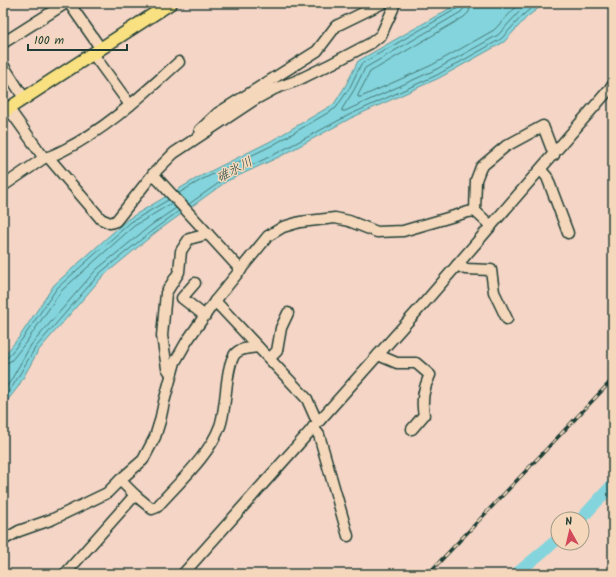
<svg xmlns="http://www.w3.org/2000/svg" width="616" height="577" font-family="Kalam,'Klee One',sans-serif">
<style>
.water{fill:#83d4dc;stroke:#5b9899}
.lines{fill:none;stroke-linecap:round;stroke-linejoin:round}
.shore{stroke:#477977;stroke-width:1}
.river{stroke:#83d4dc;stroke-width:12}
.minor-casing{stroke:#1f3d34;stroke-width:13}
.major-casing{stroke:#1f3d34;stroke-width:15}
.minor{stroke:#f5d8bb;stroke-width:10}
.major{stroke:#f9e181;stroke-width:12}
.rail-casing{stroke:#1f3d34;stroke-width:3.5}
.rail{stroke:#f5d8bb;stroke-width:2;stroke-dasharray:6;stroke-linecap:butt}
.labels{text-anchor:middle;stroke-width:3;stroke-linejoin:round;paint-order:stroke}
.water-label{font-size:13px;font-style:italic;fill:#294c45;stroke:#f5d8bb}
</style>
<rect width="100%" height="100%" fill="#f4d5c6"/>
<filter id="ink" filterUnits="userSpaceOnUse"><feTurbulence type="fractalNoise" baseFrequency=".025" numOctaves="2"/><feDisplacementMap in="SourceGraphic" scale="8" xChannelSelector="R" yChannelSelector="G"/><feConvolveMatrix kernelMatrix="1 2 1 2 8 2 1 2 1" color-interpolation-filters="sRGB"/></filter>
<g filter="url(#ink)">
<path class="water" d="M459,3H545L527,17L504,42L439,78L351,118L281,156L227,181L155,233L103,276L38,351L18,387L3,406V357L20,336L54,285L128,219L199,177L271,141L334,104L346,85L358,61Z"/>
<g class="lines">
<g class="shore">
<path d="M465,3L464,8L461,12L365,68L354,90L342,109V111H345L435,70L498,35L520,11L530,3"/>
<path d="M471,3L469,12L464,17L370,72L358,95V97H361L432,65L494,30L520,3"/>
<path d="M179,193L201,180L273,145L336,108L350,87L361,64L458,8L460,3"/>
<path d="M189,204L226,178L279,152L349,115L437,75L501,39L524,14L538,3"/>
<path d="M3,359L8,357L23,338L57,288L131,222L168,200"/>
<path d="M3,364L11,361L27,341L61,291L134,226L172,203"/>
<path d="M3,391L10,382L31,345L96,270L150,226L176,208"/>
<path d="M3,400L14,384L35,348L100,273L153,230L179,211"/>
</g>
<g class="river">
<path d="M581,519L613,484"/>
<path d="M516,574L558,539"/>
</g>
<g class="minor-casing">
<g id="minor">
<path d="M69,3L101,49"/>
<path d="M3,43L66,3"/>
<path d="M93,54L130,105"/>
<path d="M3,65L24,98"/>
<path d="M9,109L44,158"/>
<path d="M200,130L218,113L317,51L336,26L383,3"/>
<path d="M49,158L101,219L110,223L116,221L153,174L174,153L254,100L274,89L296,81L331,64L371,43L381,35L393,9L394,3"/>
<path d="M541,170L547,177L568,233"/>
<path d="M153,174L241,270"/>
<path d="M3,186L44,158C51,157 58,153 64,150C108,128 143,94 179,62"/>
<path d="M491,226L475,211L476,180L481,167L506,146L543,126L554,155"/>
<path d="M457,265L465,269L491,270L494,292L507,319"/>
<path d="M195,283L182,298L205,316"/>
<path d="M215,301L307,399L315,417L320,420"/>
<path d="M378,355L397,363H416L430,375C424,387 421,401 424,415L412,429"/>
<path d="M268,357L272,356L277,351L281,328L288,313"/>
<path d="M171,374L167,368L162,336L166,293L179,272L181,251L189,239L208,234"/>
<path d="M313,427L319,435L348,536"/>
<path d="M120,480L135,495L152,509L157,507C178,483 209,456 220,426C227,407 225,367 235,354C240,348 250,348 258,347"/>
<path d="M3,540L19,531L53,519L107,493L120,480L143,460L155,437L160,421L164,402L175,362L187,341L215,301L268,236L283,227L300,222L335,218L349,221L377,232L403,231L468,212L475,211"/>
<path d="M65,574L135,495"/>
<path d="M183,574L426,301L613,85"/>
</g>
</g>
<g class="major-casing">
<path id="major" d="M3,112L171,3"/>
</g>
<use href="#minor" class="minor"/>
<use href="#major" class="major"/>
<g class="rail-casing">
<path id="rail" d="M428,574L613,379"/>
</g>
<use href="#rail" class="rail"/>
</g>
</g>
<g class="labels">
<g class="water-label">
<text transform="translate(234 169) rotate(-28)" y="5">碓氷川</text>
</g>
</g>
<rect width="616" height="577" fill="none" stroke="#f5d8bb" stroke-width="16"/>
<rect x="8" y="8" width="600" height="561" fill="none" stroke="#1f3d34" stroke-width="1.5" filter="url(#ink)"/>
<g transform="translate(570 531) rotate(352)"><circle r="19" fill="#f5d8bb" stroke="#9f9a85"/>
<path d="M0-3L7 15L0 10L-7 15Z" fill="#d1495b"/>
<text y="-6" font-size="11" font-weight="bold" text-anchor="middle" fill="#1f3d34">N</text>
</g>
<path d="M28 44v6h99v-6" fill="none" stroke="#1f3d34" stroke-width="2"/>
<text x="34" y="44" font-size="12" fill="#1f3d34" stroke="#f5d8bb" stroke-width="3" paint-order="stroke">100 m</text>
</svg>
